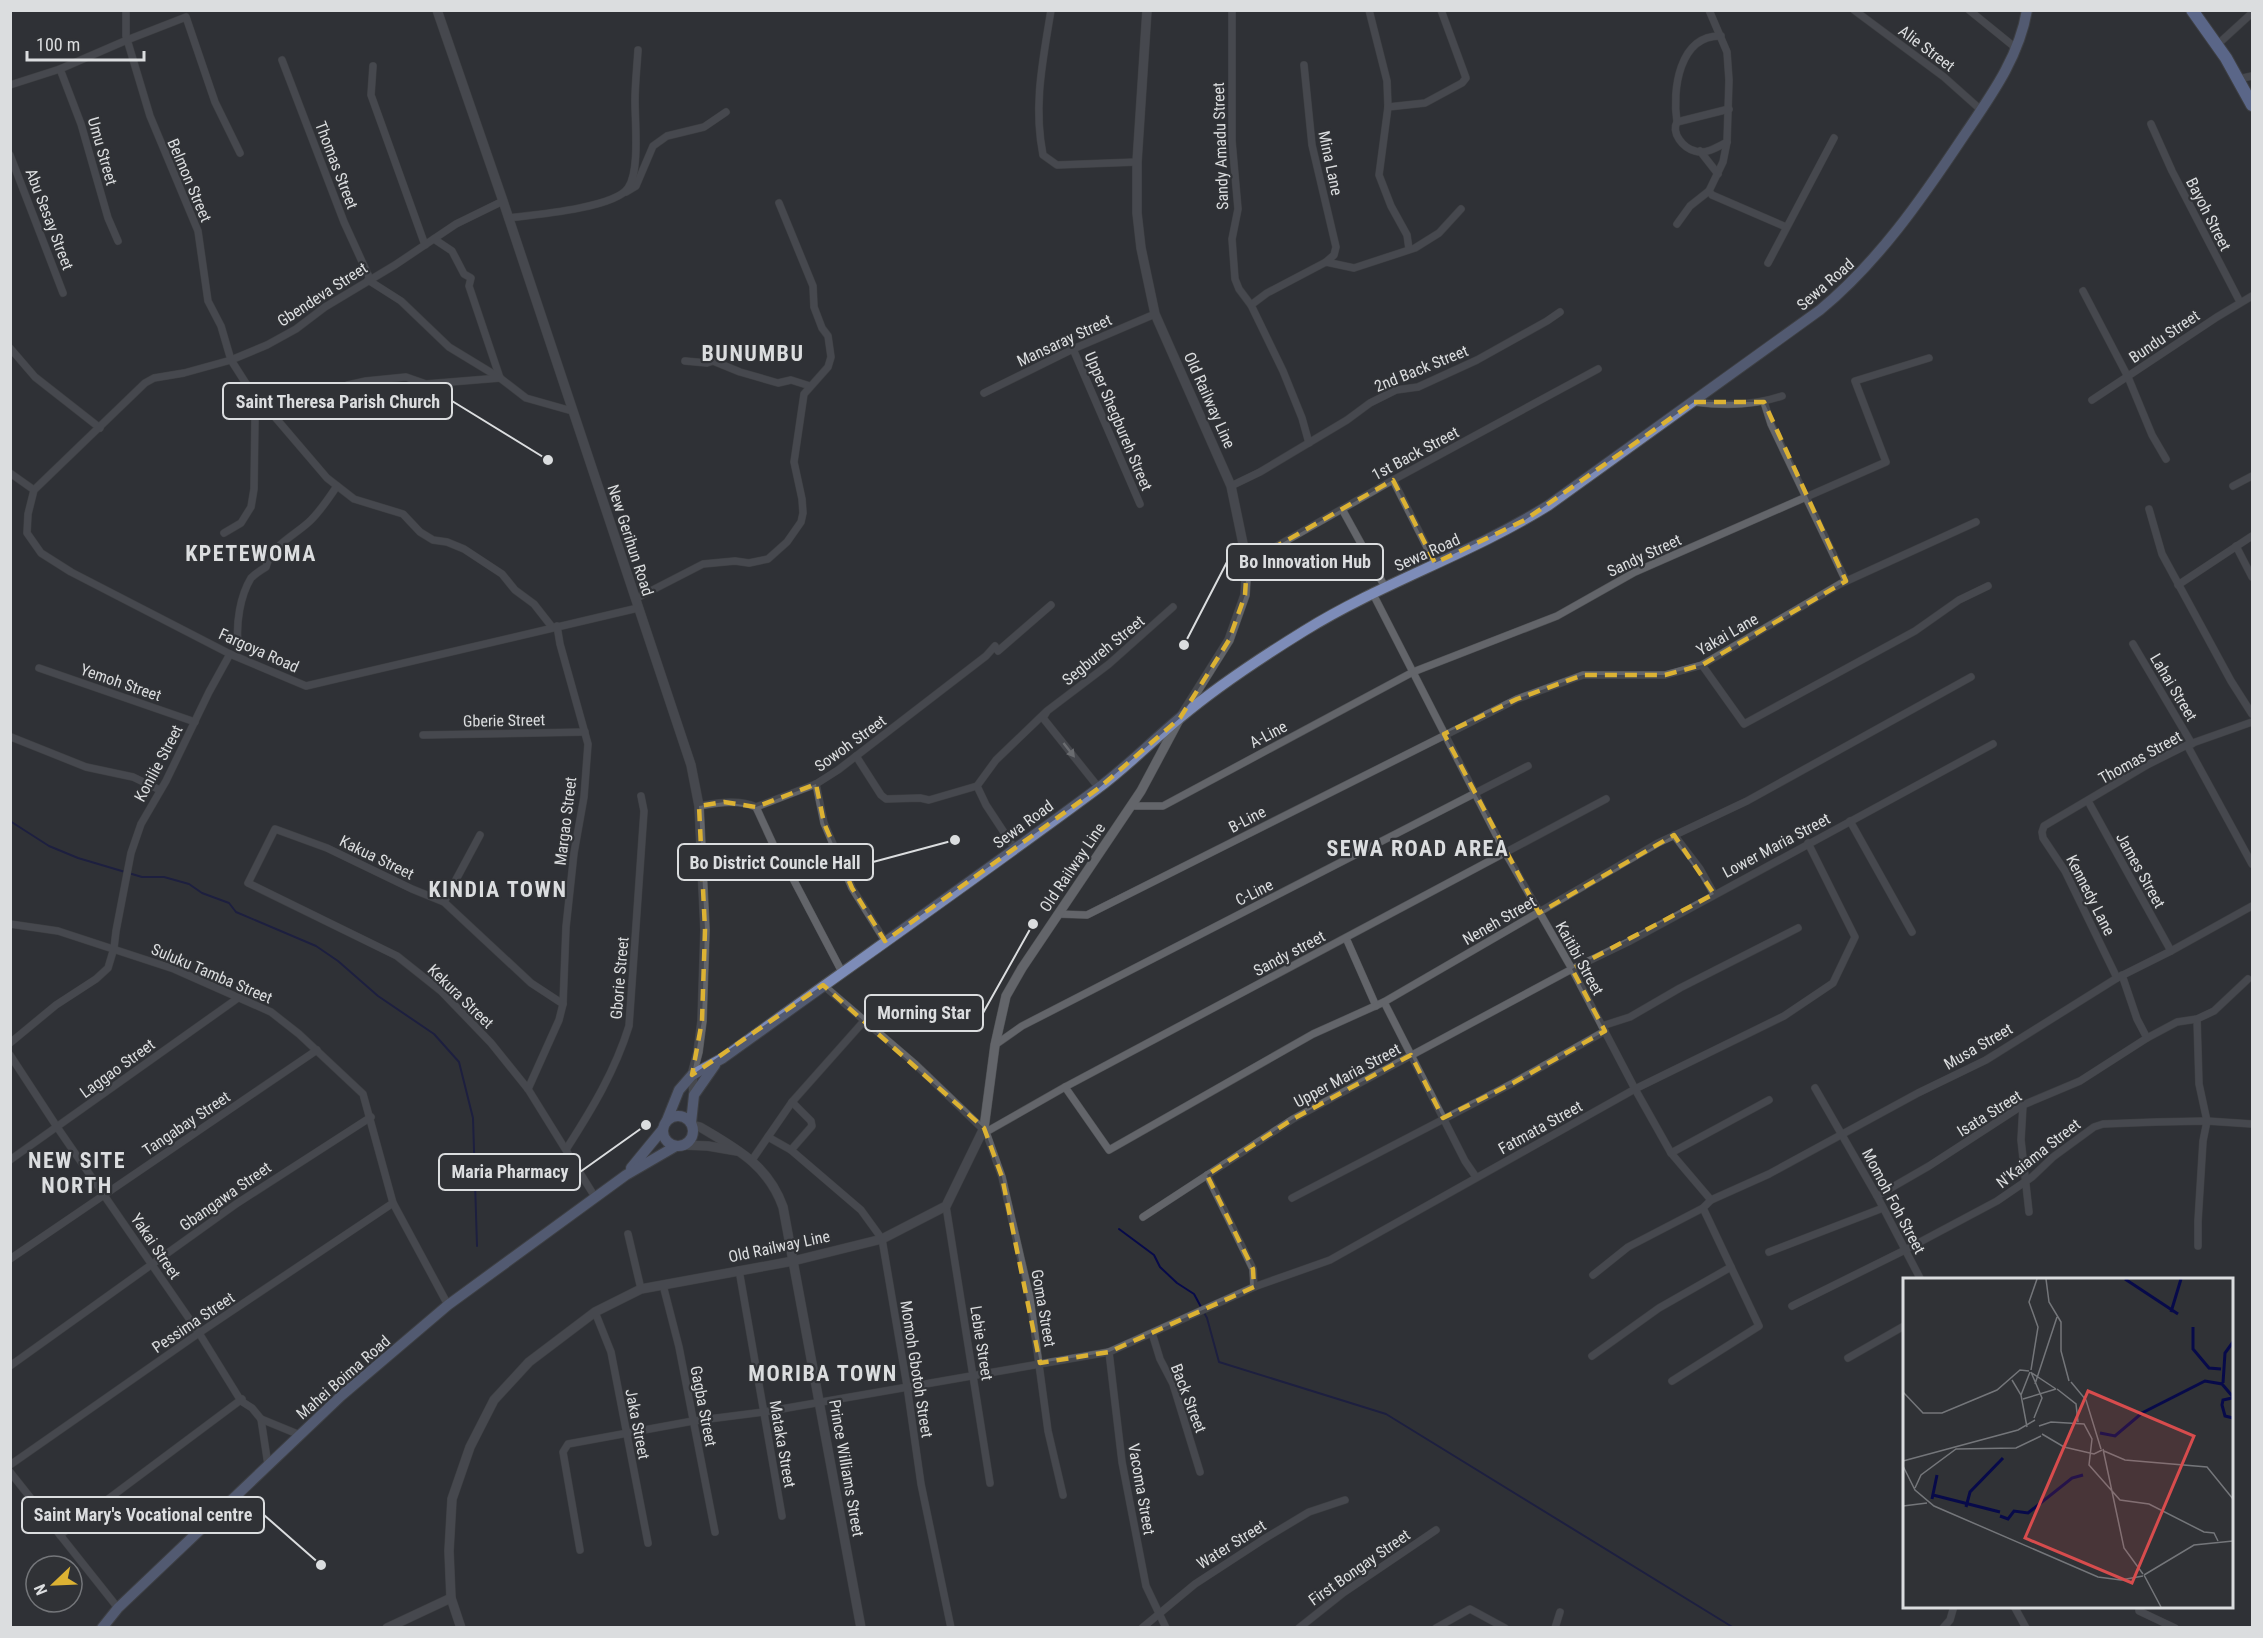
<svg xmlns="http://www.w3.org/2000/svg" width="2263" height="1638" font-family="'Roboto Condensed',sans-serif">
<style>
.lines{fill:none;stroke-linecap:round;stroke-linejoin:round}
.stream{stroke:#070a4a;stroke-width:2}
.street-casing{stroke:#4f5154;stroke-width:8}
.secondary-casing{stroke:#4f5154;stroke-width:10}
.primary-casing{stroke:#4f5154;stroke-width:12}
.highway-casing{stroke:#4f5154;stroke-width:14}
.street{stroke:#63656a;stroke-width:7}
.secondary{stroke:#63656a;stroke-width:9}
.primary{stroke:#7d8cb8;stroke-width:10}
.highway{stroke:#8ea6ec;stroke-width:12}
.oneway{fill:#b1b3b6}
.marked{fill:none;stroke:#dcb233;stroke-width:4.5;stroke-dasharray:12 8;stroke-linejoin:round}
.labels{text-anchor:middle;stroke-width:4.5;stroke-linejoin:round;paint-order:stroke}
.street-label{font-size:16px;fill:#dbdddf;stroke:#303236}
.district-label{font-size:22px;font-weight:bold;letter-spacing:1.5px;fill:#dbdddf;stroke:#303236}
.inset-river{fill:none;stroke:#070a4a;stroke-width:3}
.inset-road{fill:none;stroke:#74767a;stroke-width:1.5}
.view{fill:#d74c4d;fill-opacity:0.15;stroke:#d74c4d;stroke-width:3}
.inset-edge{fill:none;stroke:#dbdddf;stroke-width:3}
.leader{fill:none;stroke:#dbdddf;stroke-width:2}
.callout-dot{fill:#dbdddf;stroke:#303236;stroke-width:2}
.callout{fill:#303236;stroke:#dbdddf;stroke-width:2}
.callout-label{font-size:18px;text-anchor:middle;font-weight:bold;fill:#dbdddf}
</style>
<rect width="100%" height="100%" fill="#303236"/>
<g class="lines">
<g class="stream">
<path d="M10,821L49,846L78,858L142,877H164L189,884L202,893L229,903L236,912L316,946L338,961L378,996L434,1034L459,1062L473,1118L477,1246"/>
<path d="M1119,1229L1154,1255L1160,1267L1177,1283L1194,1294L1207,1318L1219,1362L1386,1414L1734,1628"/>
</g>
<g class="street-casing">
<g id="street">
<path d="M126,10V36L150,116L198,231L208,301L221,326L231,360L245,382L327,478L354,499L403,514L420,532L433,540L447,542L464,549L502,574L515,590L534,604L552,627"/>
<path d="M1051,10C1043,60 1033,105 1043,155L1057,165L1137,162"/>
<path d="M1232,10V141L1238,209L1232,239L1235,279L1239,289L1251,305L1283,371L1302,418L1309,443"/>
<path d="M1369,10L1387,81L1388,107L1379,175L1391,206L1407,235L1409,249"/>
<path d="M1709,10L1727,52L1729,80L1727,142L1723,162L1709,191L1712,195L1786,227"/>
<path d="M1854,10L1944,77L1981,110"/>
<path d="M1969,10L2017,49"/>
<path d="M2217,45L2252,13"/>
<path d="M282,60L344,222L370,279"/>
<path d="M1304,65L1312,145L1336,247L1334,255L1326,262"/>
<path d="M373,66L371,95L425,245"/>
<path d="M60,69L81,124L108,218L118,241"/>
<path d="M2238,79L2252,76"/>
<path d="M10,85L60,69L127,40L186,17L215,102L240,153"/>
<path d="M1388,107L1425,103L1462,83L1466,78L1441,10"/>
<path d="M1677,122C1672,90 1679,35 1721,36"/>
<path d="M2151,124L2172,171L2240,302"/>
<path d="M1727,142C1718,147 1705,155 1695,151C1683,148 1671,133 1677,122L1729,109"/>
<path d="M1700,151L1718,174"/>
<path d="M10,155L63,293"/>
<path d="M626,192L636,186L653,146L667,136L704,127L726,112"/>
<path d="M503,201L456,224L395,265L325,307L296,329L267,345L231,360L184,373L154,378L145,383L34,490L28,514L27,533L41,553L71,572L230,654L306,686L638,608"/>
<path d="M508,218C533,215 615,208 628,188C640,171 635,123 635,101C635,84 637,67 638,50"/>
<path d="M1677,224L1690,206L1709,191"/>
<path d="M434,239L452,251L464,274L471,278L469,286L500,378"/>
<path d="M1768,263L1834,138"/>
<path d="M368,280L401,301L449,347L500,378L526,398L572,411"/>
<path d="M2083,291L2128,377L2152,435L2166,459"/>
<path d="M1251,305L1267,293L1326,262L1354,268L1415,248L1439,233L1461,209"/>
<path d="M10,348L35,377L100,428"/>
<path d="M1073,349L1140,504"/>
<path d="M685,361L707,363L713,361L740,372L778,383L791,380L810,386"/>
<path d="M348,385L366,381L406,377L426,384L500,378"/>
<path d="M984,393L1073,349L1155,314"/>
<path d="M2092,400L2217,317L2252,296"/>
<path d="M1694,402C1724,406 1753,406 1782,396"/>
<path d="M1764,402L1771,424L1846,581"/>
<path d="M10,473L34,490"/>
<path d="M1393,480L1435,563"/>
<path d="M1231,486L1260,472L1347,420L1370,403L1396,390L1418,387L1477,360L1547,321L1560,312"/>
<path d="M2233,486L2252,476"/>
<path d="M1342,509L1385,587"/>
<path d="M2149,509L2162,554L2231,681L2252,714"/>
<path d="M224,533L241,523L251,507L254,489L255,417L258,397"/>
<path d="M2236,546L2252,577"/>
<path d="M1247,563L1393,480L1598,369"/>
<path d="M2178,585L2252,536"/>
<path d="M1372,592L1505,852L1572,969L1635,1089L1671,1153L1711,1200"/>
<path d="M635,599L703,564L735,561L749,563L768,559L787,542L801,522L803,513L802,499L794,462L804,394L828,367L831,357L828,336L822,328L814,307L813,286L779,203"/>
<path d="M238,644C236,623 240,596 251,578C255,574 261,570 266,567C271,545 296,535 311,520C321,510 329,498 337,486"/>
<path d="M2133,644L2192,744"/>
<path d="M1702,665L1744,724L1915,631L1959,600L1988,586"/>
<path d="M39,668L195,722"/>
<path d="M1046,713L1043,718L1099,788"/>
<path d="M423,735L585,732"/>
<path d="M11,737L86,767L133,777L160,790"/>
<path d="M2187,745L2252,864"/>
<path d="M856,756L881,795L886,799L920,798L929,800L977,786"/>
<path d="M816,784L824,823L852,888L885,941"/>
<path d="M2088,801L2171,951"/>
<path d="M699,806C718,803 738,799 756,807L816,784L838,770L986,656L995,646L998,651L1051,605"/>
<path d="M1132,806H1163L1413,672L1557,616L1635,572L1886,462L1855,381L1929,358"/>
<path d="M756,807L773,844L790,873L842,972"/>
<path d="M1850,821L1912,932"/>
<path d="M1674,835L1700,869L1714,894"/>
<path d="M1015,849L986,805L977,786L996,760L1047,711L1109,664L1173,607"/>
<path d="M444,902L480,835"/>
<path d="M1058,914L1087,915L1517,699L1583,675H1665L1702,665L1840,584L1976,522"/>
<path d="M10,924L58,931L174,969L271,1012L299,1034L363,1094L393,1203L448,1305"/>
<path d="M1346,938L1376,1006"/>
<path d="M2117,978L2065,871L2043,838L2042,832L2044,826L2147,765L2187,745L2252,722"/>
<path d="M823,985L915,1064L986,1132L1002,1177L1030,1298L1048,1431L1063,1495"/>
<path d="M1384,1002L1465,1161L1476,1177"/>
<path d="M563,1004L531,983L444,902L412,889L327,848L275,829L248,883L397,956L441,991L491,1043L528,1089L595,1197"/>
<path d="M2197,1019L2199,1084L2207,1121L2203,1141L2198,1221V1246"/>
<path d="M1602,1026L1630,1017L1680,988L1798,928"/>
<path d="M2147,1038L2177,1022L2197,1019L2214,1011L2248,979"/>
<path d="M10,1043L56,1005L96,979L108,968L114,948L116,931L131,853L141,824L166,781L209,692L230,654"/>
<path d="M995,1045L1022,1026L1528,766"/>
<path d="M10,1055L57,1127L199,1333L241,1401L252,1408L261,1419L268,1465"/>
<path d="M1065,1087L1109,1150L1313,1034L1384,1002L1658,843L1747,801L1971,677"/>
<path d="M1815,1088L1877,1196L1921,1280"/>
<path d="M528,1089L559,1020L563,1004L566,927L574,853L584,797L588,744L560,644L557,626"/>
<path d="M2023,1105L2021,1140L2029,1212"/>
<path d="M986,1132L1065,1087L1606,799"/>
<path d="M768,1137L791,1150L812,1126L811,1121L792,1102"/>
<path d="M567,1148C592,1109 615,1071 629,1026L644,811L641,796"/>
<path d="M791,1150L861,1210L882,1239L907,1386L921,1484L951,1628"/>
<path d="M1671,1153L1769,1100"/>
<path d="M10,1160L238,998"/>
<path d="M752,1160L792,1102L864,1021"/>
<path d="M1207,1175L1253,1269L1254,1287"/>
<path d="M1877,1196L1929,1166L2023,1105L2080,1081L2147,1038L2137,1019L2122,975"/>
<path d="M1292,1198L1513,1083L1605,1031"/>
<path d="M946,1206L990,1483"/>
<path d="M1143,1217L1293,1119L1572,969L1630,941L1993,744"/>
<path d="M628,1234L641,1289"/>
<path d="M1769,1252L1883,1208"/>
<path d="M10,1259L317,1050"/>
<path d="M739,1270L782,1516"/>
<path d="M1593,1275L1628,1247L1703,1208L1711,1200L1769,1174L1918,1093L1986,1060L2117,978L2171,951L2252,906"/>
<path d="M663,1285L679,1347L715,1532"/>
<path d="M1792,1306L1905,1250L1997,1201L2032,1177L2053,1157L2094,1127L2103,1124L2156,1122L2207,1121L2252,1124"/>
<path d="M595,1312L611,1352L648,1543"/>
<path d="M1152,1333L1160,1359L1173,1384L1200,1472"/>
<path d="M1109,1352L1122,1462L1146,1586L1166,1628"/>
<path d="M1592,1356L1659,1308L1731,1267"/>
<path d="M1848,1358L1904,1326"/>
<path d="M10,1366L236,1204L371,1117"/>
<path d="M1672,1381L1759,1326L1703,1208"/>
<path d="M261,1419L300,1435"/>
<path d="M10,1465L199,1333L393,1203"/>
<path d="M10,1472L118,1608"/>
<path d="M60,1535L242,1399"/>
<path d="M580,1550L563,1452L568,1444L693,1421L764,1412L1109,1352L1254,1287L1330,1260L1635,1089L1784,1016L1833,983L1855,937L1808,843"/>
<path d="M2014,1606L2026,1628"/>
<path d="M2139,1606V1611L2175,1628"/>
<path d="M1142,1628L1195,1584L1264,1539L1309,1512L1345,1500"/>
<path d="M1299,1628L1343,1593L1436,1530"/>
<path d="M1436,1628L1470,1609L1505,1628"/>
<path d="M1555,1628L1560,1612"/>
<path d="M1943,1628L1950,1620L1954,1606"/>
</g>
</g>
<g class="secondary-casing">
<g id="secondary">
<path d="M437,10L503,201L691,765L699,806L705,930L702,1021L698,1052L692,1075L694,1095"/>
<path d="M692,1125L700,1127C737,1149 768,1165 783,1207L861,1628"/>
<path d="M684,1145L708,1146L737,1151"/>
<path d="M387,1628L451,1598"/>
<path d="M461,1628L451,1598L449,1551L452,1499L470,1447L494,1400L529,1362L595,1312L641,1289L793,1261L882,1239L946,1206L984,1128L995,1045L1006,996L1022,968L1141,791L1180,718L1229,640L1245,595L1247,563L1231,486L1155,314L1141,248L1137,213V162L1147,10"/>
</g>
</g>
<g class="primary-casing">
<g id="primary">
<circle cx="678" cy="1131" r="15"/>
<path d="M667,1120L679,1090L692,1075L723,1058C848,968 974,880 1097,789C1127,767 1153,740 1181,717C1219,685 1262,657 1304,631C1383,582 1471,554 1549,505L1820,310C1878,262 1921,200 1963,137C1990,97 2019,58 2027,10"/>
<path d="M691,1123L694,1095L715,1065"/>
<path d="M631,1168L663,1129"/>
<path d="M102,1628L118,1608L341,1396L448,1305L626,1175L676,1146"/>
</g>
</g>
<g class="highway-casing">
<path id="highway" d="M2192,10L2226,58L2252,105"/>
</g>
<use href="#street" class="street"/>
<use href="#secondary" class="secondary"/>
<use href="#primary" class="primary"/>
<use href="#highway" class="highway"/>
</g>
<defs><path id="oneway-solid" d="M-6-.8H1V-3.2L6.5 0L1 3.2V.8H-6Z" transform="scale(1.5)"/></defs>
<use class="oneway" href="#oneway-solid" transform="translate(1069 750) rotate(52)"/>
<path d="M0 0H2263V1638H0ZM1694,402H1764L1846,581L1702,665L1665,675H1583L1517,699L1444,734L1539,913L1674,835L1714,894L1572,969L1605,1031L1513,1083L1443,1118L1411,1055L1293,1119L1207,1175L1253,1269L1254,1287L1109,1352L1040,1363L1002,1177L984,1128L823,985L692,1075L702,1021L705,930L699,806L724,802L756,807L816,784L824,823L852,888L885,941L1099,788L1180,718L1229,640L1245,595L1247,563L1393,480L1435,563L1525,520Z" fill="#303236" fill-opacity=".55" fill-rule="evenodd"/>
<path class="marked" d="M1694,402H1764L1846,581L1702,665L1665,675H1583L1517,699L1444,734L1539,913L1674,835L1714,894L1572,969L1605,1031L1513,1083L1443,1118L1411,1055L1293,1119L1207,1175L1253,1269L1254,1287L1109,1352L1040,1363L1002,1177L984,1128L823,985L692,1075L702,1021L705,930L699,806L724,802L756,807L816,784L824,823L852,888L885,941L1099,788L1180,718L1229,640L1245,595L1247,563L1393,480L1435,563L1525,520Z"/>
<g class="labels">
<g class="street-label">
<text transform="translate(1927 48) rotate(37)" y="6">Alie Street</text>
<text transform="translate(1220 146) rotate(-92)" y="6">Sandy Amadu Street</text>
<text transform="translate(103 151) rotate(74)" y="6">Umu Street</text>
<text transform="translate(1331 163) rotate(78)" y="6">Mina Lane</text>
<text transform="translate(337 165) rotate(69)" y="6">Thomas Street</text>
<text transform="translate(190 180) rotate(67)" y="6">Belmon Street</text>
<text transform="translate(2209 214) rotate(63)" y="6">Bayoh Street</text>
<text transform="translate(50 219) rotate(69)" y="6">Abu Sesay Street</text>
<text transform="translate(1825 284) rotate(-41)" y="6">Sewa Road</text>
<text transform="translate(322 294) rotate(-33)" y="6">Gbendeva Street</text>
<text transform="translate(2164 336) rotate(-34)" y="6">Bundu Street</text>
<text transform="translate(1064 340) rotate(-25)" y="6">Mansaray Street</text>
<text transform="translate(1421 368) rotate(-22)" y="6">2nd Back Street</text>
<text transform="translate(1210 400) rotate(66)" y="6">Old Railway Line</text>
<text transform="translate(1119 421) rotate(67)" y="6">Upper Shegbureh Street</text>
<text transform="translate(1415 453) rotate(-28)" y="6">1st Back Street</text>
<text transform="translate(631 540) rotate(72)" y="6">New Gerihun Road</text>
<text transform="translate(1427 552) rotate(-24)" y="6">Sewa Road</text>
<text transform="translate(1644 555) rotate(-25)" y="6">Sandy Street</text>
<text transform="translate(1727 634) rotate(-30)" y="6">Yakai Lane</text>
<text transform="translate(259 650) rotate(24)" y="6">Fargoya Road</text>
<text transform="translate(1103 650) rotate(-39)" y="6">Segbureh Street</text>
<text transform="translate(121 682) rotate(19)" y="6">Yemoh Street</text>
<text transform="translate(2174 687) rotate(59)" y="6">Lahai Street</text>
<text transform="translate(504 720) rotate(-1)" y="6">Gberie Street</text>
<text transform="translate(1268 734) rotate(-28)" y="6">A-Line</text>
<text transform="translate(850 743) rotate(-36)" y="6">Sowoh Street</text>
<text transform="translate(2140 757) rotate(-29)" y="6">Thomas Street</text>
<text transform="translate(158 763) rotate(-62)" y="6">Konilie Street</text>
<text transform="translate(1247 819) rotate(-27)" y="6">B-Line</text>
<text transform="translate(565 821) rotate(-83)" y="6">Margao Street</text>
<text transform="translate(1023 824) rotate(-36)" y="6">Sewa Road</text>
<text transform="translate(1776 845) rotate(-28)" y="6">Lower Maria Street</text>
<text transform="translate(377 857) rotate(26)" y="6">Kakua Street</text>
<text transform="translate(1072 867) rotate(-56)" y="6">Old Railway Line</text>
<text transform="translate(2141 870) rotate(61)" y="6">James Street</text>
<text transform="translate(1254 892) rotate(-27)" y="6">C-Line</text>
<text transform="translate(2091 895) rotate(63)" y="6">Kennedy Lane</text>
<text transform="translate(1499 920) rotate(-30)" y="6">Neneh Street</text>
<text transform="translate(1289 953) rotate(-28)" y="6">Sandy street</text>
<text transform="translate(1580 958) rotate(61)" y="6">Kaitibi Street</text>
<text transform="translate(212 973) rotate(23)" y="6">Suluku Tamba Street</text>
<text transform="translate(619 978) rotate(-85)" y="6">Gborie Street</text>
<text transform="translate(461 996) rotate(44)" y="6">Kekura Street</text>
<text transform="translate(1978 1046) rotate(-30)" y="6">Musa Street</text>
<text transform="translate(117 1068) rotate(-36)" y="6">Laggao Street</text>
<text transform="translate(1347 1075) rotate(-28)" y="6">Upper Maria Street</text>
<text transform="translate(1989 1113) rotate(-32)" y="6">Isata Street</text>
<text transform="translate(186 1123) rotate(-34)" y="6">Tangabay Street</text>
<text transform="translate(1540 1127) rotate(-29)" y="6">Fatmata Street</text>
<text transform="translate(2038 1153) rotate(-38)" y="6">N'Kaiama Street</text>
<text transform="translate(225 1196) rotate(-35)" y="6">Gbangawa Street</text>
<text transform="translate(1894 1201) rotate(62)" y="6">Momoh Foh Street</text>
<text transform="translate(156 1246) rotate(56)" y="6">Yakai Street</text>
<text transform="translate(779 1246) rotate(-12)" y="6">Old Railway Line</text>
<text transform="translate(1044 1308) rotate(80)" y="6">Goma Street</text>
<text transform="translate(193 1322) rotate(-34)" y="6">Pessima Street</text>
<text transform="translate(982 1343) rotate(81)" y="6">Lebie Street</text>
<text transform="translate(917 1369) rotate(81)" y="6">Momoh Gbotoh Street</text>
<text transform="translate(343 1377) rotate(-41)" y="6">Mahei Boima Road</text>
<text transform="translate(1189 1398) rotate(69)" y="6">Back Street</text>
<text transform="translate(704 1406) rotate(79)" y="6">Gagba Street</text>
<text transform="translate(638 1424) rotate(79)" y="6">Jaka Street</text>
<text transform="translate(783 1444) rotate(80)" y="6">Mataka Street</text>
<text transform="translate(847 1468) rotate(80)" y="6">Prince Williams Street</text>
<text transform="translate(1142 1489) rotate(80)" y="6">Vacoma Street</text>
<text transform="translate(1231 1544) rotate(-32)" y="6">Water Street</text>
<text transform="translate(1359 1567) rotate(-35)" y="6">First Bongay Street</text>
</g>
<g class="district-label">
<text x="753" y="361">BUNUMBU</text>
<text x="251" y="561">KPETEWOMA</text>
<text x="1418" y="856">SEWA ROAD AREA</text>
<text x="498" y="897">KINDIA TOWN</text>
<text x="77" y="1168">NEW SITE<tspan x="77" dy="25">NORTH</tspan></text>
<text x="823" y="1381">MORIBA TOWN</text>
</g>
</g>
<g transform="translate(1903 1278)">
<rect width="330" height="330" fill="#303236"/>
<path class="inset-river" d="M222,1L275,36M268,34L278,1M290,49V71L306,90L318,91M320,105L322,75L330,64M329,120L320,122L319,127L322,138L330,140M197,155L212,158L239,135L302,103L319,106L330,119M30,217L97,234M29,221L34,197M63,229L67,214L100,180M97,238L105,241L111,233L125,235L169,200L180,197"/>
<path class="inset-road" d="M143,1L146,24L158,44V73L166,103M128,92L135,49L126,24L134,1M128,94L139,120L131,140M129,95L153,111M109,102L118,117L124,149M168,104L183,122L198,171M132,106L154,39M154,111L173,126L175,144M0,114L20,135H39L94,112L117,92L126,93M118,117L127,94M120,121L153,111M136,148L148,144L181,146L189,161L186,187L217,222L246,226L301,254L311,255L315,263M139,156L161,169L191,176L199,172M200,171L221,270L240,296M201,173L222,182L304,189L330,221M0,183L115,152L132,142M0,188L12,212L31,228L195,299L218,302L240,298M12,210L18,197L53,171L113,170L138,158M0,228L24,225M241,297L291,267L330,263M241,297L258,329"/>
<path class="view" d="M185,113L291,158L229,305L122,260Z"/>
<rect width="330" height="330" class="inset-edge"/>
</g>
<path class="leader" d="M548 460L452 401M1184 645L1227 562M955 840L873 862M1033 924L983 1013M646 1125L580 1172M321 1565L264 1515"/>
<g class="callout-dot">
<circle cx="548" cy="460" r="6"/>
<circle cx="1184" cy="645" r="6"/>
<circle cx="955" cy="840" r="6"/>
<circle cx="1033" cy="924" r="6"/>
<circle cx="646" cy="1125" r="6"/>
<circle cx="321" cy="1565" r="6"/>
</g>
<g class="callout">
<rect x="223" y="383" width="229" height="36" rx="6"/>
<rect x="1227" y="544" width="156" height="36" rx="6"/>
<rect x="678" y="844" width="195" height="36" rx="6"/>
<rect x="865" y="995" width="118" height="36" rx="6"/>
<rect x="439" y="1154" width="141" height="36" rx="6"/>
<rect x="22" y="1497" width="242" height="36" rx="6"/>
</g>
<g class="callout-label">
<text x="338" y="408">Saint Theresa Parish Church</text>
<text x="1305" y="568">Bo Innovation Hub</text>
<text x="775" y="869">Bo District Councle Hall</text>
<text x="924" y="1019">Morning Star</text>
<text x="510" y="1178">Maria Pharmacy</text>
<text x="143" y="1521">Saint Mary's Vocational centre</text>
</g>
<rect width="2263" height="1638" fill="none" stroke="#dbdddf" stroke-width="24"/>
<g transform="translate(54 1584) rotate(247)"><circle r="28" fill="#303236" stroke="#74767a" stroke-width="1.5"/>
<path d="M0-4.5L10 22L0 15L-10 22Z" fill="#dcb233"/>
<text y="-9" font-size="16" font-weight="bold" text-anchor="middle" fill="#dbdddf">N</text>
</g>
<path d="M27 51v9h117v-9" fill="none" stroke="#dbdddf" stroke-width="3"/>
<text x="36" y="51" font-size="18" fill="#dbdddf" stroke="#303236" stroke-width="4.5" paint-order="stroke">100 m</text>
</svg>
